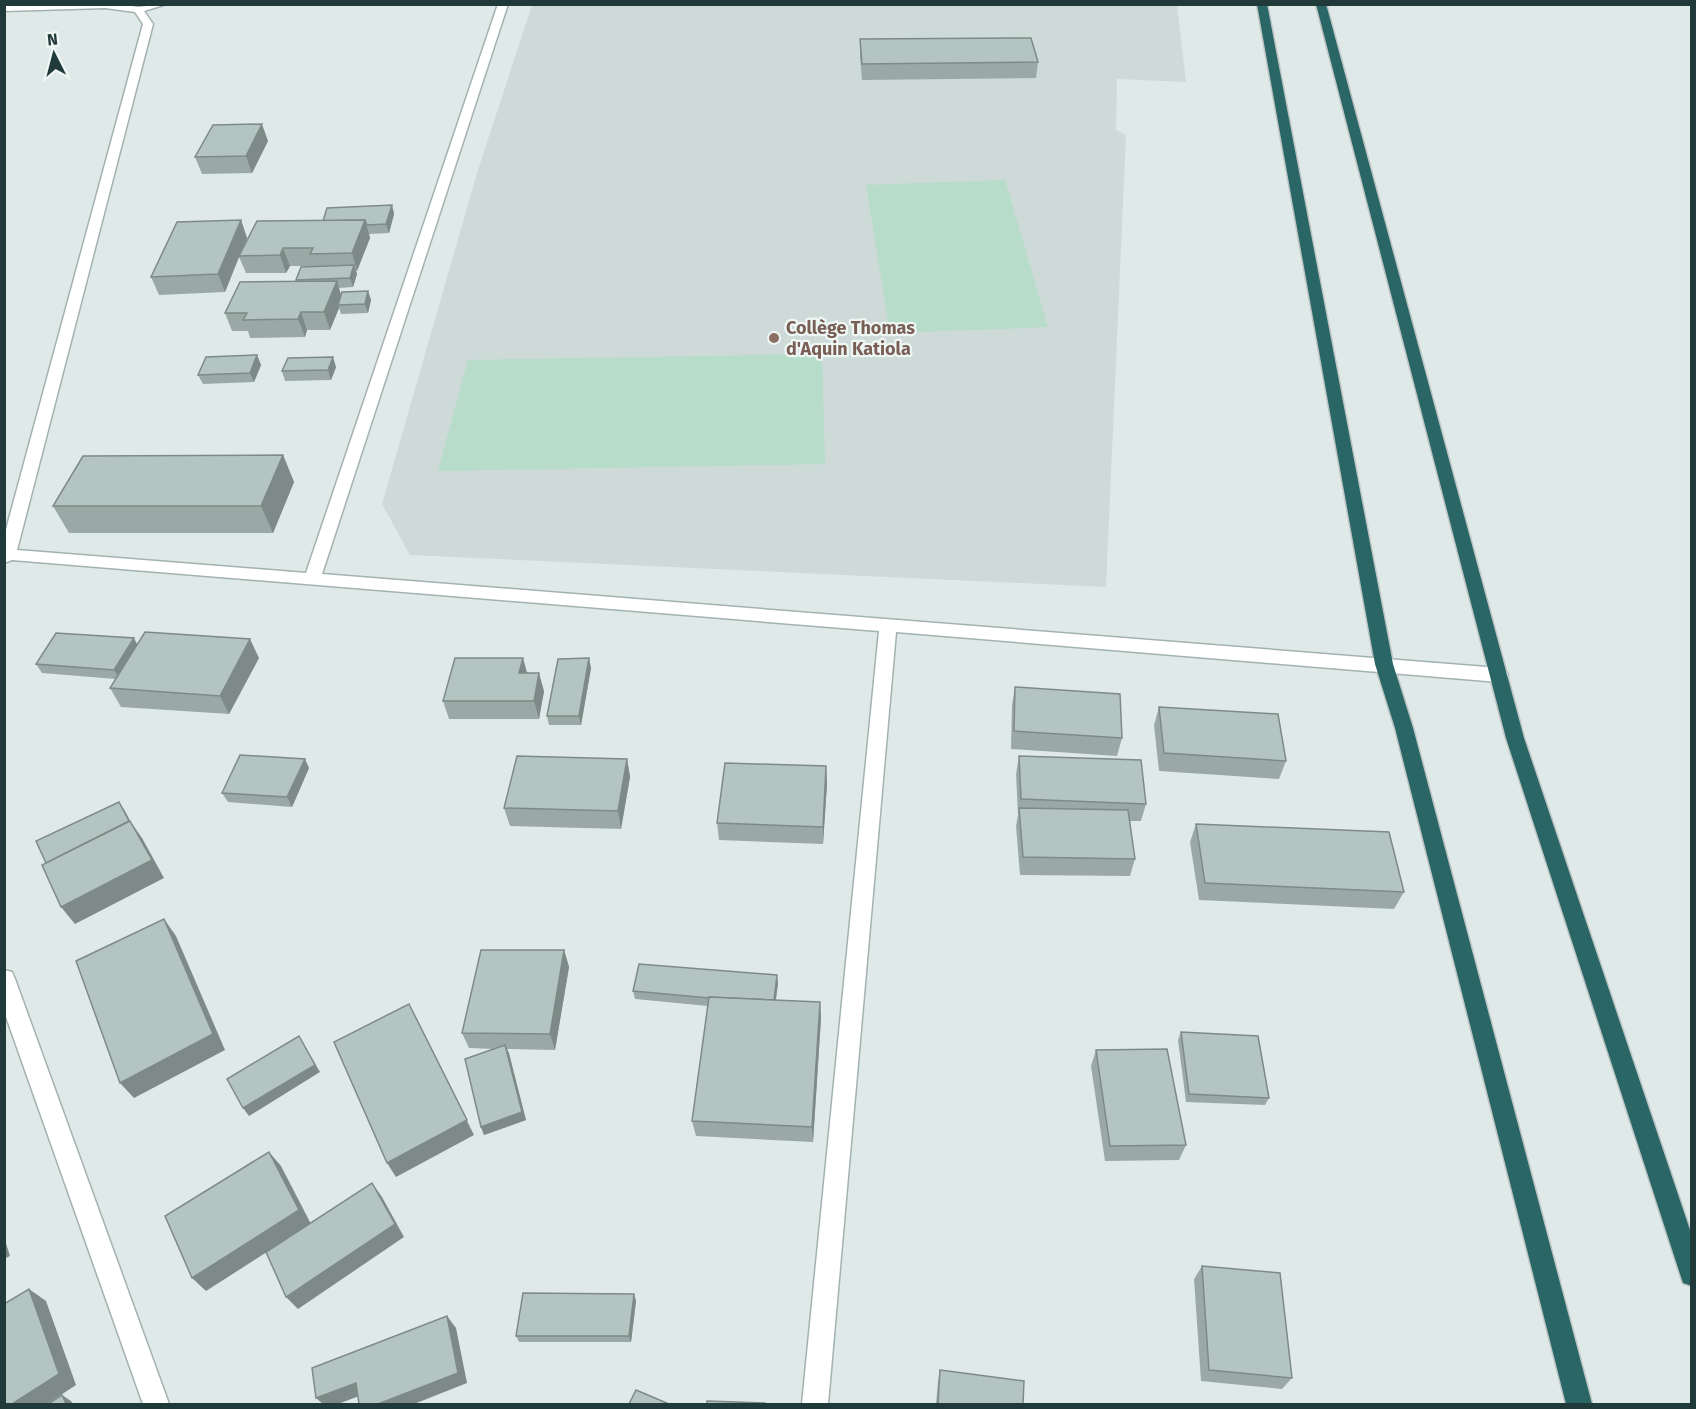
<svg xmlns="http://www.w3.org/2000/svg" width="1696" height="1409" font-family="'Fira Sans',sans-serif">
<style>
.built{fill:#cddad7}
.green{fill:#b7dcc9}
.lines{fill:none;stroke-linecap:round;stroke-linejoin:round}
.minor-casing{stroke:#a2b2b0;stroke-width:3}
.highway-casing{stroke:#bcc4c4;stroke-width:3}
.minor{fill:#fff;fill-rule:evenodd}
.highway{fill:#2b6667;fill-rule:evenodd}
.wall{fill:#9ba9a6}
.shaded-wall{fill:#7e8a87}
.building{fill:#b4c5c1;stroke:#7e8a87;stroke-width:1.5}
.education-dot{fill:#8d6e63;stroke:#eff7f5;stroke-width:2}
.labels{text-anchor:middle;stroke-width:4.5;stroke-linejoin:round;paint-order:stroke}
.far-education-label{font-size:18px;font-weight:bold;fill:#785e54;stroke:#eff7f5;text-anchor:start}
</style>
<rect width="100%" height="100%" fill="#dfeae8"/>
<path class="built" d="M532,5H1177L1186,82L1117,79L1116,130L1126,135L1106,587L410,555L382,504L477,173Z"/>
<g class="green">
<path d="M1005,180L1048,327L890,333L866,185Z"/>
<path d="M822,354L825,464L438,471L468,360Z"/>
</g>
<g class="lines">
<g class="minor-casing">
<g id="minor">
<path d="M121,4L138,7L167,4L144,11L153,24L17,550L306,573L498,4H508L322,574L1499,668L1505,670L1508,675L1505,680L1499,682L896,632L828,1404H802L879,631L12,560L4,563V537L143,24L135,12L105,8L4,11V5Z"/>
<path d="M4,970L12,972L15,979L169,1404H143L4,1011Z"/>
</g>
</g>
<g class="highway-casing">
<g id="highway">
<path d="M1257,4H1267L1393,664L1413,728L1592,1404H1566L1395,728L1375,664Z"/>
<path d="M1316,4H1326L1524,738L1692,1236V1286L1683,1283L1680,1274L1506,738Z"/>
</g>
</g>
<use href="#minor" class="minor"/>
<use href="#highway" class="highway"/>
</g>
<g class="wall">
<path d="M860,39L1038,62L1036,78L862,80L860,56Z"/>
<path d="M268,141L252,173L202,174L195,157Z"/>
<path d="M392,205L394,214L389,233L369,234L370,238L357,271H356L357,274L353,287L339,288L341,294L368,291L371,300L368,313L341,314L339,308L330,330H307L305,337L250,338L248,331H232L225,313L297,282L296,280L314,266H290L286,273H246L239,257L225,292L159,295L151,277L241,220L247,238L243,247L323,221Z"/>
<path d="M257,355L261,365L254,382L203,384L198,375Z"/>
<path d="M336,367L331,380L285,381L282,371Z"/>
<path d="M283,455L294,482L273,533H69L53,506Z"/>
<path d="M137,644L259,658L229,714L121,707L110,688L116,679L42,673L36,664Z"/>
<path d="M591,668L581,725H549L547,716Z"/>
<path d="M1015,687L1122,738L1117,756L1011,749L1012,705Z"/>
<path d="M544,691L539,719H449L443,701Z"/>
<path d="M1159,707L1286,761L1279,779L1159,771L1154,725Z"/>
<path d="M1019,756L1146,804L1141,821H1129L1135,859L1130,876L1020,875L1016,826L1018,815L1016,774Z"/>
<path d="M627,759L630,777L621,829L510,826L504,808Z"/>
<path d="M826,766L827,784L823,844L719,840L717,823Z"/>
<path d="M309,768L292,807L228,802L222,793Z"/>
<path d="M1196,824L1404,892L1394,909L1199,900L1190,842Z"/>
<path d="M564,950L569,967L555,1050L507,1049L526,1120L484,1135L481,1127L495,1049L469,1048L462,1033Z"/>
<path d="M778,983L776,1000L820,1002L821,1018L813,1142L696,1136L692,1121L708,1006L635,999L633,991Z"/>
<path d="M1181,1032L1269,1098L1265,1105L1186,1102L1178,1040Z"/>
<path d="M1096,1050L1186,1145L1179,1160L1105,1161L1091,1066Z"/>
<path d="M1202,1266L1292,1378L1282,1389L1201,1381L1194,1279Z"/>
<path d="M634,1294L636,1301L631,1342H519L516,1336Z"/>
<path d="M940,1370L1023,1404H936L938,1381Z"/>
</g>
<g class="shaded-wall">
<path d="M262,124L268,141L252,173L246,156Z"/>
<path d="M392,205L394,214L389,233L386,224Z"/>
<path d="M241,220L247,238L240,256H239V257L225,292L218,274Z"/>
<path d="M365,220L370,238L357,271L352,253Z"/>
<path d="M283,248L290,266L286,273L280,255Z"/>
<path d="M354,265L357,274L353,287L350,278Z"/>
<path d="M337,281L342,299L338,305L339,308L330,330L324,312Z"/>
<path d="M368,291L371,300L368,313L365,304Z"/>
<path d="M301,312L307,330L305,337L298,319Z"/>
<path d="M257,355L261,365L254,382L250,373Z"/>
<path d="M333,357L336,367L331,380L328,370Z"/>
<path d="M283,455L294,482L273,533L261,506Z"/>
<path d="M134,638L139,648L120,679L114,670Z"/>
<path d="M250,639L259,658L229,714L220,696Z"/>
<path d="M523,658L528,676L519,673Z"/>
<path d="M589,658L591,668L581,725L579,716Z"/>
<path d="M539,673L544,691L539,719L534,701Z"/>
<path d="M305,759L309,768L292,807L287,797Z"/>
<path d="M627,759L630,777L621,829L618,811Z"/>
<path d="M826,766L827,784L823,844V827Z"/>
<path d="M119,802L125,811L138,836L56,877Z"/>
<path d="M130,821L142,838L164,878L75,924L61,907Z"/>
<path d="M164,919L176,936L225,1050L134,1098L120,1083Z"/>
<path d="M564,950L569,967L555,1050L550,1034Z"/>
<path d="M777,975L778,983L774,1012L773,1003Z"/>
<path d="M820,1002L821,1018L813,1142L812,1127Z"/>
<path d="M409,1004L474,1135L396,1177L387,1163Z"/>
<path d="M299,1036L320,1072L249,1116L243,1108Z"/>
<path d="M505,1045L509,1053L526,1120L484,1135L481,1127Z"/>
<path d="M269,1152L281,1166L311,1224L206,1291L192,1278Z"/>
<path d="M372,1183L382,1197L404,1237L298,1309L286,1297Z"/>
<path d="M4,1237L10,1256L4,1259Z"/>
<path d="M29,1289L46,1301L76,1385L47,1404H12Z"/>
<path d="M634,1294L636,1301L631,1342L629,1336Z"/>
<path d="M447,1316L456,1328L467,1383L414,1404H378Z"/>
<path d="M356,1383L367,1393L338,1404H323L316,1398Z"/>
<path d="M62,1395L71,1401L73,1404H66Z"/>
</g>
<g class="building">
<path d="M1031,38L1038,62L862,64L860,39Z"/>
<path d="M262,124L246,156L195,157L213,125Z"/>
<path d="M392,205L386,224L367,225L365,220L323,221L327,208Z"/>
<path d="M241,220L218,274L151,277L177,222Z"/>
<path d="M365,220L352,253L310,254L313,248H283L280,255L239,256L257,221Z"/>
<path d="M354,265L350,278L296,280L301,267Z"/>
<path d="M337,281L324,312H301L298,319L243,320L247,313H225L240,282Z"/>
<path d="M368,291L365,304L338,305L342,292Z"/>
<path d="M257,355L250,373L198,375L206,357Z"/>
<path d="M333,357L328,370L282,371L288,358Z"/>
<path d="M283,455L261,506H53L83,456Z"/>
<path d="M145,632L250,639L220,696L110,688Z"/>
<path d="M56,633L134,638L114,670L36,664Z"/>
<path d="M455,658H523L519,673H539L534,701H443Z"/>
<path d="M589,658L579,716H547L558,659Z"/>
<path d="M1015,687L1120,694L1122,738L1014,731Z"/>
<path d="M1159,707L1278,714L1286,761L1164,753Z"/>
<path d="M240,755L305,759L287,797L222,793Z"/>
<path d="M517,756L627,759L618,811L504,808Z"/>
<path d="M1019,756L1141,760L1146,804L1021,799Z"/>
<path d="M725,763L826,766L823,827L717,823Z"/>
<path d="M119,802L129,821L46,863L36,841Z"/>
<path d="M1019,808L1128,810L1135,859L1023,857Z"/>
<path d="M130,821L152,860L61,907L42,865Z"/>
<path d="M1196,824L1389,832L1404,892L1205,883Z"/>
<path d="M164,919L213,1034L120,1083L76,961Z"/>
<path d="M481,950H564L550,1034L462,1033Z"/>
<path d="M639,964L777,975L774,1000L709,997V998L633,991Z"/>
<path d="M709,997L820,1002L812,1127L692,1121Z"/>
<path d="M409,1004L467,1120L387,1163L334,1042Z"/>
<path d="M1181,1032L1258,1036L1269,1098L1189,1094Z"/>
<path d="M299,1036L315,1065L243,1108L227,1079Z"/>
<path d="M505,1045L522,1112L481,1127L465,1059Z"/>
<path d="M1167,1049L1186,1145L1110,1146L1096,1050Z"/>
<path d="M269,1152L299,1210L192,1278L165,1216Z"/>
<path d="M372,1183L395,1224L286,1297L266,1252Z"/>
<path d="M1202,1266L1280,1273L1292,1378L1209,1370Z"/>
<path d="M29,1289L59,1374L12,1404H4V1304Z"/>
<path d="M523,1293L634,1294L629,1336H516Z"/>
<path d="M447,1316L458,1373L378,1404H359L356,1383L316,1398L312,1368Z"/>
<path d="M940,1370L1024,1381L1023,1404H938Z"/>
<path d="M636,1390L669,1404H629Z"/>
<path d="M62,1395L66,1404H48Z"/>
<path d="M707,1401L765,1403V1404H707Z"/>
</g>
<circle class="education-dot" cx="774" cy="338" r="6"/>
<g class="labels">
<g class="far-education-label">
<text x="786" y="334">Collège Thomas<tspan x="786" dy="21">d'Aquin Katiola</tspan></text>
</g>
</g>
<rect width="1696" height="1409" fill="none" stroke="#203a39" stroke-width="12"/>
<g transform="translate(54 54) rotate(354)" stroke="#eff7f5" stroke-width="4.5" paint-order="stroke">
<path d="M0-4.5L10 22L0 15L-10 22Z" fill="#203a39"/>
<text y="-9" font-size="16" font-weight="bold" text-anchor="middle" fill="#203a39">N</text>
</g>
</svg>
